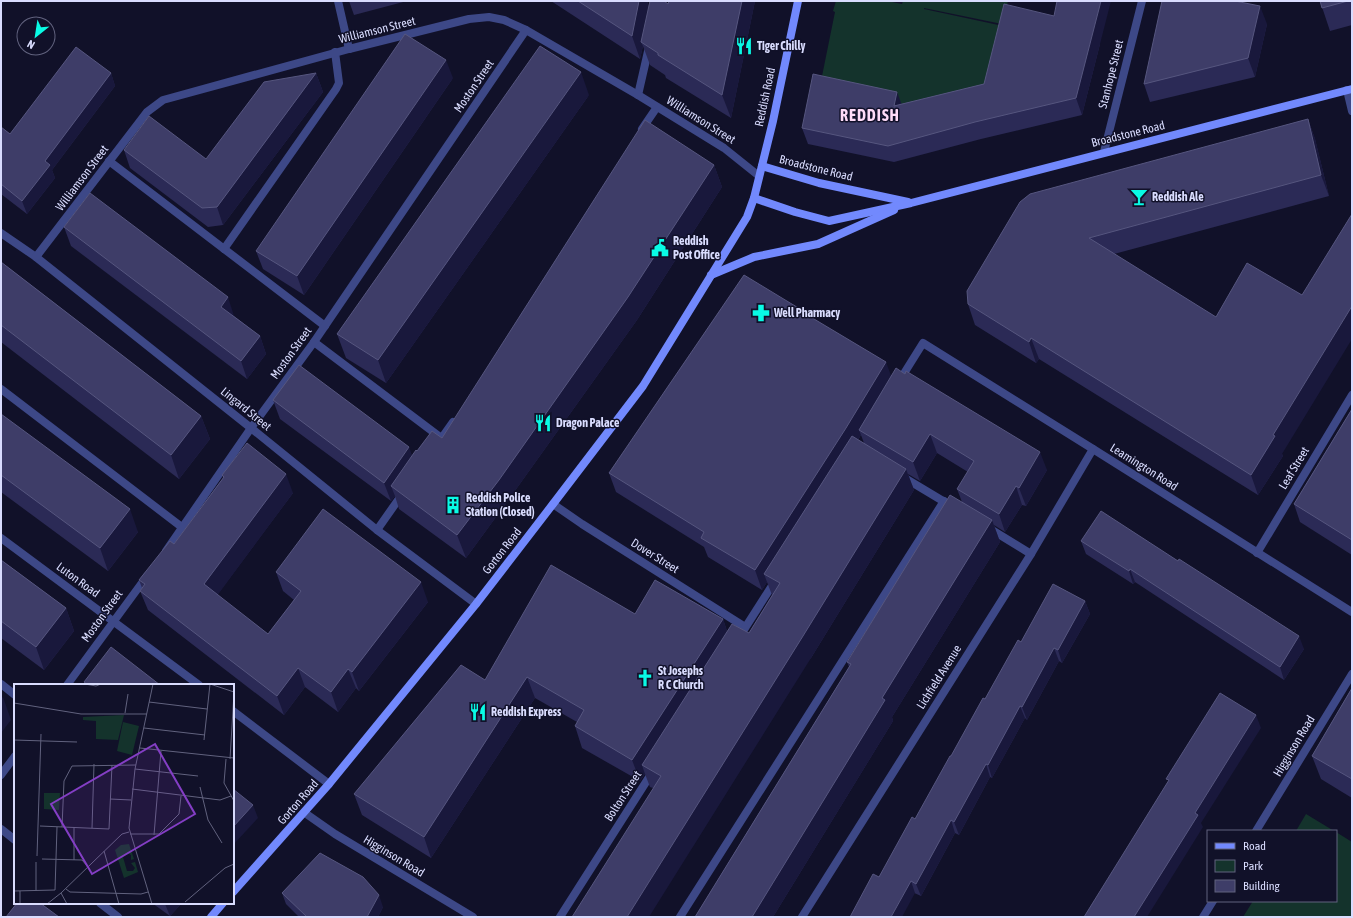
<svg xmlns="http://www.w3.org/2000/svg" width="1353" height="918" font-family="'Asap Condensed',sans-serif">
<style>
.green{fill:#14332c}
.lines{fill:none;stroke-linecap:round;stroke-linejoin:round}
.lane{stroke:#3d4887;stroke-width:8}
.street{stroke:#3d4887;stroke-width:8}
.secondary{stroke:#7289fd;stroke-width:8}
.wall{fill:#2b2a56;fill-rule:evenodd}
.shaded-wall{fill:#19183c}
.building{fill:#3e3d68;stroke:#56567f}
.labels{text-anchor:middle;stroke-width:3;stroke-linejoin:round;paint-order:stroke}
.street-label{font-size:12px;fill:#d9dcfe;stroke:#111129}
.poi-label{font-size:12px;font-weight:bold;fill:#d9dcfe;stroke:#111129;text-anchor:start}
.district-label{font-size:16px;font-weight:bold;letter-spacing:1px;fill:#fedbf8;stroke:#111129}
.inset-road{fill:none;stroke:#61627e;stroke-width:1}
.view{fill:#843ec5;fill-opacity:0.15;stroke:#843ec5;stroke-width:2}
.inset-edge{fill:none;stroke:#d9dcfe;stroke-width:2}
</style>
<rect width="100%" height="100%" fill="#111129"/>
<g class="green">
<path d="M836,1H887L902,4L903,1H1008L1002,24L924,8V9L1003,26L990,101L900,123L819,91L835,12L833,11Z"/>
<path d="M1306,814L1334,831H1296Z"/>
<path d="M1336,832L1352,842V917H1243L1253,901H1336Z"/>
</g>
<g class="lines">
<g class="lane">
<path d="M338,1L349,49"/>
<path d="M638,95L649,47"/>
<path d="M642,129L657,107"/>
<path d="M109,161L325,326"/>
<path d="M224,249L336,89L339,83L335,52"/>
<path d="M314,342L440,437"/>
<path d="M1,389L183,528"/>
<path d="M436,446L453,422"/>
<path d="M903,477L948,504"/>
<path d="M987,527L1031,554"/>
<path d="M377,530L403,493"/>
<path d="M1,684L15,695"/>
<path d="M680,917L944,501"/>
</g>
<g class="street">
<path d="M1347,90L1352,111"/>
<path d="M1104,152L1142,1"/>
<path d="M1,233L36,257L251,428L377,530L476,604"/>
<path d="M36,257L147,112L163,100L349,49L469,19L489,17L504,20L526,30L638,95L724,148L759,176"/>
<path d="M898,383L923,343L1093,449L1352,612"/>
<path d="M553,504L582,524L745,627"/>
<path d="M1,538L199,685"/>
<path d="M166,551L251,428L314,342L526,30"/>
<path d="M1257,553L1352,395"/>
<path d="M738,639L775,581"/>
<path d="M67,685L147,576"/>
<path d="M233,711L329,784"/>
<path d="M1,775L15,756"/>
<path d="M305,813L335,834L473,917"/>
<path d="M1,829L15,840"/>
<path d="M1256,831L1352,674"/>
<path d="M100,903L118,917"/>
<path d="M560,917L653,771"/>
<path d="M802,917L1031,554L1093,449"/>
<path d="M1203,917L1213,901"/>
</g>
<g class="secondary">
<path d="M762,166L819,183L908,202"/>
<path d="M754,198L795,212L829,221L911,203L1352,89"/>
<path d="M711,275L754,257L818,244L894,210"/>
<path d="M233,892L329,784L476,604L553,504L643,386L747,217L754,198L773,121L798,1"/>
<path d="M211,917L223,903"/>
</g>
</g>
<g class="wall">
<path d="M349,1H407L354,15Z"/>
<path d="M551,1H647L649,7L668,4L669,1H755L731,118L666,78L665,75L650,65L643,46L640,59Z"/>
<path d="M1320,1H1352V25L1330,31Z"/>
<path d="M1267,24L1255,77L1150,102L1144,84Z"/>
<path d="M1100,44L1082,115L981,139L894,162L808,144L802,128L984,84Z"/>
<path d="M111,73L115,86L52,170L55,178L27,214L1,194V127L10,134Z"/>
<path d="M316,73L323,92L223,225L208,227L130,168L124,150L206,159Z"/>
<path d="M453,78L304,295L263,269L256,251Z"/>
<path d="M589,95L386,383L346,358L337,334Z"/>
<path d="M1308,119L1315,139L1329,196L1114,254L1282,454L1283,456L1258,495L1039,359L1036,363L975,325L968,304Z"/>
<path d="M714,165L722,187L637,320L507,502L466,558L399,509L395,496L391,501L280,419L273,400L412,456L417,451L442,438Z"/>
<path d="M64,227L234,316L260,336L266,354L247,379L71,246Z"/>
<path d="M1,262L201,416L210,439L179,479L1,342Z"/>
<path d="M805,312V314L891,376L1047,470L1026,506L1022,505L1005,532L994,525L1000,542L892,717L893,721L773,917H695L849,667L847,662L962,502L957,489L968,472L937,453L920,481L908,474L914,490L811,658L653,788L650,787L645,774L640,781L582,748L575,726L577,722L535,698L431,858L362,815L354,794L485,680L635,614L723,619L727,631L749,633L772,595L767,582L762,590L708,557L704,547L616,492L609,473ZM861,435L864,443L858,440Z"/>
<path d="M1352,409V555L1300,522L1294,504Z"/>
<path d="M1,414L138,532L108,571L1,492Z"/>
<path d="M222,475L293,493L217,595L268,634L294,600L283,591L276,572L428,602L359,691L356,688L338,712L305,687L284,715L148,610L140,591L142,588L139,580L174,544L223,478Z"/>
<path d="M1081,541L1304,649L1284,680L1135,582L1133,584L1086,554Z"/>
<path d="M1,560L66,608L74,631L44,670L1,638Z"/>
<path d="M1085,601L1090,614L1062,663L1059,661L1027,720L1025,718L992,778L990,777L959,835L955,833L921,896L879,877L915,819L985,699L1021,642Z"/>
<path d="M1352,688V798L1321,779L1312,756Z"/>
<path d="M282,893L383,907L378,917H299L286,904Z"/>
<path d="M152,903H182L170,916Z"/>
</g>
<g class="shaded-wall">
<path d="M639,1H647L650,10L641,42L643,46L640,59L632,36Z"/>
<path d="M742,1H755L731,118L722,95Z"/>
<path d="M1101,1H1111L1100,44L1082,115L1076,98Z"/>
<path d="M1260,6L1267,24L1255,77L1248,58Z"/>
<path d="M446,60L453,78L304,295L297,276Z"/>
<path d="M581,72L589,95L386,383L378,360Z"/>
<path d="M111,73L115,86L52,170L55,178L27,214L22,201L45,161Z"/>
<path d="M316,73L323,92L223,225L217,207Z"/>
<path d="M897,92L903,108L894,106Z"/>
<path d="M1308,119L1315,139L1329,196L1321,175Z"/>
<path d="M714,165L722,187L637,320L507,502L466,558L457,535Z"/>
<path d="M228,297L234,316L228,325L221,307Z"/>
<path d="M1352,306V339L1282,454L1283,456L1258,495L1251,475L1273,435Z"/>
<path d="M260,336L266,354L247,379L241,361Z"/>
<path d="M1031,338L1039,359L1036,363L1029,342Z"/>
<path d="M886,362L893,381L859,430L861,435L853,447L764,574L767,582L762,590L755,570Z"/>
<path d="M201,416L210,439L179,479L171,455Z"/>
<path d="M930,434L937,453L920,481L913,462Z"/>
<path d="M409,447L416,466L391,486L395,496L391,501L384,483Z"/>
<path d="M1040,452L1047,470L1026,506L1019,488Z"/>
<path d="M906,469L914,490L811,658L649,917H627Z"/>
<path d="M286,474L293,493L211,604L204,584Z"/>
<path d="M1016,486L1022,505L1005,532L999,514Z"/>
<path d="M130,509L138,532L108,571L100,548Z"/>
<path d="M992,520L1000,542L892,717L893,721L773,917H752L882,698Z"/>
<path d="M1130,569L1135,582L1133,584L1129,571Z"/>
<path d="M421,582L428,602L359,691L352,672Z"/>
<path d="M1085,601L1090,614L1062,663L1058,650Z"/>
<path d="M66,608L74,631L44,670L36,647Z"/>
<path d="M723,619L730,640L642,765L645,774L640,781L632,760Z"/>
<path d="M1299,636L1304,649L1284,680L1280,667Z"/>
<path d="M1054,648L1059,661L1027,720L1022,707Z"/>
<path d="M298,668L305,687L284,715L277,696Z"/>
<path d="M348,669L356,688L338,712L331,692Z"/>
<path d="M527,677L535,698L431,858L424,837Z"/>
<path d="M3,697L11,720L1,733V699Z"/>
<path d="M1020,706L1025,718L992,778L988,765Z"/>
<path d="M1256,715L1261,728L1201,823L1203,827L1147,917H1134L1195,813Z"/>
<path d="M986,764L990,777L959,835L954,822Z"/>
<path d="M253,805L258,818L233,845V827Z"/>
<path d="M951,820L955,833L921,896L916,884Z"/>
<path d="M911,881L915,893L902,917H891Z"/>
<path d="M379,895L383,907L378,917H367Z"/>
<path d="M165,903H182L170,916L165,904Z"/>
</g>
<g class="building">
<path d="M578,1H639L632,36Z"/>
<path d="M650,1H664L668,4L669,1H742L722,95L658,55V53L641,42Z"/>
<path d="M1057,1H1101L1076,98L975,122L888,146L802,128L813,74L897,92L894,106L984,84L1004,4L1054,16Z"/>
<path d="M1162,1H1235L1260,6L1248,58L1144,84Z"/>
<path d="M1320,1H1348L1322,8Z"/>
<path d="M405,34L446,60L297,276L256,251Z"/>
<path d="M540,46L581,72L378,360L337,334Z"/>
<path d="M76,47L111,73L45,161L50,165L22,201L1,184V127L10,134Z"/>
<path d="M316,73L217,207L202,208L124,150L149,116L206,159L264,82Z"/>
<path d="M1308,119L1321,175L1089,238L1216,317L1247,263L1302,295L1352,214V306L1273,435L1275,436L1251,475L1031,338L1029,342L968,304L967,291L1020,202L1030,194Z"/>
<path d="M645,120L714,165L628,297L499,480L457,535L391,486L416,450L417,451L432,431L442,438Z"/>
<path d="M90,193L228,297L221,307L260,336L241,361L64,227Z"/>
<path d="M1,262L201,416L171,455L1,325Z"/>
<path d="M744,275L805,312L804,313L886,362L846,428L755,570L701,538L704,532L609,473Z"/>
<path d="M299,365L409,447L384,483L273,400Z"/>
<path d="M896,368L905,374L906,371L1040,452L1019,488L1016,486L999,514L957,489L974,461L930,434L913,462L859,430Z"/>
<path d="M1352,409V540L1294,504Z"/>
<path d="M1,414L130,509L100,548L1,475Z"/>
<path d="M852,436L906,469L803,636L627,917H572L661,776L642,765L732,624L749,633L780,583L764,574Z"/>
<path d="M247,443L286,474L204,584L268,634L301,591L276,572L323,509L421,582L352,672L348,669L331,692L298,668L277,696L140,591L145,584L139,580L170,541L174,544L224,477L222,475Z"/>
<path d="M950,495L992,520L882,698L885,700L752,917H695L851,664L847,662Z"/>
<path d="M1101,511L1178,561L1179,559L1299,636L1280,667L1130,569L1129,571L1081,541Z"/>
<path d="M1,560L66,608L36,647L1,621Z"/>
<path d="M551,565L635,614L655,580L723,619L632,760L575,726L584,710L527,677L424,837L354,794L461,665L485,680Z"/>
<path d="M1053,584L1085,601L1058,650L1054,648L1022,707L1020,706L988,765L986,764L954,822L951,820L916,884L911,881L891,917H850L873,874L879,877L912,817L915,819L950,756H951L983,698L985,699L1018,640L1021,642Z"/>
<path d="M111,647L160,685H88L84,682Z"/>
<path d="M1352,688V779L1312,756Z"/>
<path d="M1220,693L1256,715L1195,813L1198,815L1134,917H1084L1169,780L1166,779Z"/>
<path d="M233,789L253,805L233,827Z"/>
<path d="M320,853L363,877L379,895L367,917H307L282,893Z"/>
<path d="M17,903H40L59,917H6Z"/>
</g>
<defs>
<g id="restaurant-bare" transform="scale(1.38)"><path d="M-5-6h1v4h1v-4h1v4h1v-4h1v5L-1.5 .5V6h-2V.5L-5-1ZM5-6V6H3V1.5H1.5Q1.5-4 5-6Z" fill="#09fbe5" stroke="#111129" stroke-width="2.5" paint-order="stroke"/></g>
<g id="bar-bare" transform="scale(1.38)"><path d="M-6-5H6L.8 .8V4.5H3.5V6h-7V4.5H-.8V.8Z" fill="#09fbe5" stroke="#111129" stroke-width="2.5" paint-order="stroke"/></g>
<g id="civic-bare" transform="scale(1.38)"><path d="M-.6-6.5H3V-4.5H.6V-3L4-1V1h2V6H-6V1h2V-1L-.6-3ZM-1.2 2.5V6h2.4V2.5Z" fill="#09fbe5" stroke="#111129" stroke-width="2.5" paint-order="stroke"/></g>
<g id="pharmacy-bare" transform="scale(1.38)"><path d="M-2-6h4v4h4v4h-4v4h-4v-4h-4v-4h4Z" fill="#09fbe5" stroke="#111129" stroke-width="2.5" paint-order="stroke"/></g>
<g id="building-bare" transform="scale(1.38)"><path d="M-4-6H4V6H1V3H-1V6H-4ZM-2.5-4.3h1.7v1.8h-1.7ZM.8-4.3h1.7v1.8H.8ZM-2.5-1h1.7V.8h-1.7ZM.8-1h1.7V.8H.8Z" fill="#09fbe5" stroke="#111129" stroke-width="2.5" paint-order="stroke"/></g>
<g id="church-bare" transform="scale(1.38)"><path d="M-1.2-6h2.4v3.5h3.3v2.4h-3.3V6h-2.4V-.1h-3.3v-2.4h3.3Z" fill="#09fbe5" stroke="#111129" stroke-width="2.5" paint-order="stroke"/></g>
</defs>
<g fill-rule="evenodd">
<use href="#restaurant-bare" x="744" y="46"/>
<use href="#bar-bare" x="1139" y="197"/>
<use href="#civic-bare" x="660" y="248"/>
<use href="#pharmacy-bare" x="761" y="313"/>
<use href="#restaurant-bare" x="543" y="423"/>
<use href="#building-bare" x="453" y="505"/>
<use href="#church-bare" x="645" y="678"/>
<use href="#restaurant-bare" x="478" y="712"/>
</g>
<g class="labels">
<g class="street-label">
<text transform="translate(377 30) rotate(-14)" y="4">Williamson Street</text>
<text transform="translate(1111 74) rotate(-76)" y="4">Stanhope Street</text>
<text transform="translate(474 86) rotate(-56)" y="4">Moston Street</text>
<text transform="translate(765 97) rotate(-78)" y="4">Reddish Road</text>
<text transform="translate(701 120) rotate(32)" y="4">Williamson Street</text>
<text transform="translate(1128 134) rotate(-14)" y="4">Broadstone Road</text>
<text transform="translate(816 168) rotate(14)" y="4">Broadstone Road</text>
<text transform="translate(82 178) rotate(-53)" y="4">Williamson Street</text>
<text transform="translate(291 353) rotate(-54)" y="4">Moston Street</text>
<text transform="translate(246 409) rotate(39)" y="4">Lingard Street</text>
<text transform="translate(1144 467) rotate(32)" y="4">Leamington Road</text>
<text transform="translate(1294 468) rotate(-59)" y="4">Leaf Street</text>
<text transform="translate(502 551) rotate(-52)" y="4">Gorton Road</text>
<text transform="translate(655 556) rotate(32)" y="4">Dover Street</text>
<text transform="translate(78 580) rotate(36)" y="4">Luton Road</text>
<text transform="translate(102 616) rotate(-54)" y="4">Moston Street</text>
<text transform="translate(939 677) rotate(-58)" y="4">Lichfield Avenue</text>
<text transform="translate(1294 746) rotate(-59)" y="4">Higginson Road</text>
<text transform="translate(623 796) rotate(-57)" y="4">Bolton Street</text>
<text transform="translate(298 802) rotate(-49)" y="4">Gorton Road</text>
<text transform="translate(394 856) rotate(31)" y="4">Higginson Road</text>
</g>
<g class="poi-label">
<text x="757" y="50">Tiger Chilly</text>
<text x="1152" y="201">Reddish Ale</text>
<text x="673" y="245">Reddish<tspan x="673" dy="14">Post Office</tspan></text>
<text x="774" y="317">Well Pharmacy</text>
<text x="556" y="427">Dragon Palace</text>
<text x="466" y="502">Reddish Police<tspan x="466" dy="14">Station (Closed)</tspan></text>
<text x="658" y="675">St Josephs<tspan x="658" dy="14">R C Church</tspan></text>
<text x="491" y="716">Reddish Express</text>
</g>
<g class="district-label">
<text x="870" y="121">REDDISH</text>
</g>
</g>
<g transform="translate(14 684)">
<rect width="220" height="220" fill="#111129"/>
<path d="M110,31L104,56L82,55V37L69,36V33ZM109,38L125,42L118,71L103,67ZM30,109H46L45,126L30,125ZM115,160L120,175L117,176V171L114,169L109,173L113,187H119L121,184L117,179L121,178L124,188L110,194L101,166L107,161Z" fill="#14332c"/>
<path class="inset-road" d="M71,0L82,2L87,0M196,0L220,8M135,18L193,25M0,19L67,30H133M111,29L114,10M130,44L191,51M0,56L63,58M190,56L196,0M126,64L220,74M212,75L210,99L220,117M216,75L220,9M121,85L184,92M186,103L194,136L208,159M118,105L206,116L217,112M96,115L117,116M26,142L95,145L98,81M48,143L50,97L58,82L122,81M78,144L80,80M116,150H145L165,130L167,112M140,151L147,67M90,167L105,220M23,172L27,50M28,175L68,176L74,183M60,176V143M22,178V207M52,205L56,208L127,210L134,208M0,207L41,206L43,143M47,209L53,220M171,218L211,184L220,180M6,220V207M33,220L47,209L108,150L115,148M138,220L115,144L121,85L139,0"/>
<path class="view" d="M141,60L181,130L78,190L37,120Z"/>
<rect width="220" height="220" class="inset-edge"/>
</g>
<rect width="1353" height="918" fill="none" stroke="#d9dcfe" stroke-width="4"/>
<rect x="1207" y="830" width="130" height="72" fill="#111129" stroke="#61627e"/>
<rect x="1215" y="843" width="20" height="6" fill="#7289fd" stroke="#61627e"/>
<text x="1243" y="850" font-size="12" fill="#d9dcfe">Road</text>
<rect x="1215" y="860" width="20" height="12" fill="#14332c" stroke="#61627e"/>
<text x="1243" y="870" font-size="12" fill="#d9dcfe">Park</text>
<rect x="1215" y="880" width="20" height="12" fill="#3e3d68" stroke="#61627e"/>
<text x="1243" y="890" font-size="12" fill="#d9dcfe">Building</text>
<g transform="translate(36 36) rotate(210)"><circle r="19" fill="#111129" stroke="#61627e"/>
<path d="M0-3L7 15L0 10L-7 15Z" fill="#09fbe5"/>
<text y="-6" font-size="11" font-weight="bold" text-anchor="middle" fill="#d9dcfe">N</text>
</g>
</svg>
